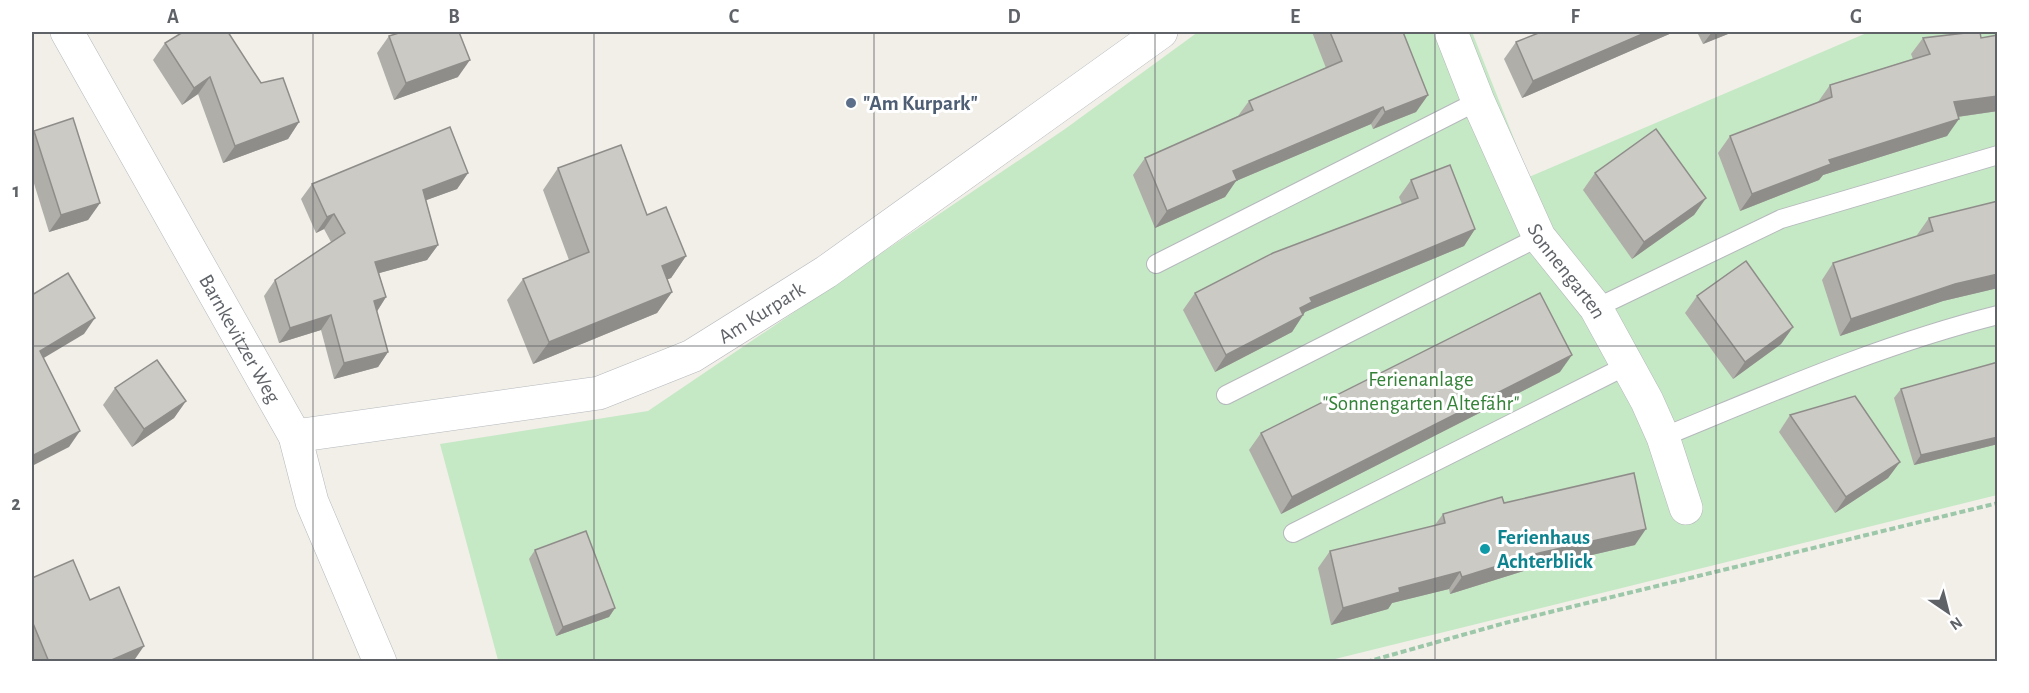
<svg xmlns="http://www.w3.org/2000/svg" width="2029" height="693" font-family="'Alegreya Sans',sans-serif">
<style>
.green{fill:#c5e8c5}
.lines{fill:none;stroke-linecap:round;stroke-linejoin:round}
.service-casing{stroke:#b5b8bc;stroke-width:20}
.minor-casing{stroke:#b5b8bc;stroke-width:34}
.path{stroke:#9cc7a9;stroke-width:4;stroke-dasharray:6 3;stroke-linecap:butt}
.service{stroke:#fff;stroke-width:18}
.minor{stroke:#fff;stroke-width:33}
.wall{fill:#afaea9}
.shaded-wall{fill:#8f8d8a}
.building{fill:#cccac5;stroke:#8f8d8a;stroke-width:1.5}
.grid{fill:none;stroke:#5f6368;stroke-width:1.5;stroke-opacity:0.55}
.service-dot{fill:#5c6f8a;stroke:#fff;stroke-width:2}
.culture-dot{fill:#0f9aa8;stroke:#fff;stroke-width:2}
.labels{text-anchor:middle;stroke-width:6;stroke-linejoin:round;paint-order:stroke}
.service-label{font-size:21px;font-weight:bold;fill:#4e5e75;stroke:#fff;text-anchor:start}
.street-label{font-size:21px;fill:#5f6368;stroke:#fff}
.park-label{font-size:21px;fill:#348238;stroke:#fff}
.culture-label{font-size:21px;font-weight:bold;fill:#0d838f;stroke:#fff;text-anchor:start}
.neatline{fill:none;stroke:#5f6368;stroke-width:2}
.grid-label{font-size:20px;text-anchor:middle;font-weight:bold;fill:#5f6368}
</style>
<rect width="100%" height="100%" fill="#f1efe8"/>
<path class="green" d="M1198,32H1472L1529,177L1869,32H1997V495L1327,661L494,662L498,660L440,444L648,411L1065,129Z"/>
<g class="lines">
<g class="service-casing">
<g id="service">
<path d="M1156,264L1478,101"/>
<path d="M1596,308L1781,219L1998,155"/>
<path d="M1226,395L1539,237"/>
<path d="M1663,437C1773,392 1882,344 1998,315"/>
<path d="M1293,533L1626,366"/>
</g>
</g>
<g class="minor-casing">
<g id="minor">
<path id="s1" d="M67,32L295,436L312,502L380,662"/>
<path id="s2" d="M1451,32L1478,101L1539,237L1596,308L1647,401L1663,437L1686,508"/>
<path id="s3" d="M295,436L599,393L692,356L826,272L1161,32"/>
</g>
</g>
<path class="path" d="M1366,662L1505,623L1998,503"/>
<use href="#service" class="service"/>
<use href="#minor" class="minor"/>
</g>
<g class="wall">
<path d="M1312,32H1403L1428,95L1416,112L1373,129L1371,124L1236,181L1225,197L1155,228L1133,175L1145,158L1238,116L1249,101L1326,68Z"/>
<path d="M1674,32L1522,98L1504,59L1516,42Z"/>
<path d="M1697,32H1733L1703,44Z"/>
<path d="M1998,35V111L1958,117L1947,136L1823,175L1819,180L1740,211L1718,153L1730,136L1818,102L1830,85L1913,59L1911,54L1923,38H1981Z"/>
<path d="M389,36L458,77L394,100L377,53Z"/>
<path d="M165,43L261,83L299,122L288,139L223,163L198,94L182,105L153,60Z"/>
<path d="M34,131L100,203L88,220L49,232L32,177V134Z"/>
<path d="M558,168L647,215L686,256L671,278L667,279L672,292L657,313L533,364L507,300L523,279L569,260L543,190Z"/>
<path d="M468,173L457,189L426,200L438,245L427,260L379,273L386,297L377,311L388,352L378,367L334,379L321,330L279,343L264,296L275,280L331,242L324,229L316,233L301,199L312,184Z"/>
<path d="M1595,173L1706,198L1694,215L1632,259L1583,190Z"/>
<path d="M1411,180L1475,229L1464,246L1305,312L1292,332L1215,372L1183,310L1195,293L1402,204L1399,197Z"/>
<path d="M1998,201V288L1943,301L1840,336L1822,280L1833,263L1918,236L1917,235L1929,218Z"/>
<path d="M1697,296L1793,327L1781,344L1733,379L1685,313Z"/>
<path d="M1998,362V444L1914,465L1894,398L1901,389Z"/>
<path d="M1560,372L1281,514L1249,450L1261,433Z"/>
<path d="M115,388L186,401L174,418L132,447L103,405Z"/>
<path d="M1790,415L1900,462L1888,478L1835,513L1779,432Z"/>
<path d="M1504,503L1635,545L1527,570L1450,594L1449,589L1392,603L1388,609L1331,625L1318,568L1330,551L1434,526L1443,514Z"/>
<path d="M535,550L615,608L609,617L556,636L529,559Z"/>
<path d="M32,578L90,600L133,662H32Z"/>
</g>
<g class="shaded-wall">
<path d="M1647,32H1674L1522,98L1533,81Z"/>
<path d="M1712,32H1733L1703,44Z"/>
<path d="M470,60L458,77L394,100L406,83Z"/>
<path d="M210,77L198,94L182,105L194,88Z"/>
<path d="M1428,95L1416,112L1373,129L1385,112Z"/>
<path d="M1998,96V111L1942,119L1954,102Z"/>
<path d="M1383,107L1371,124L1236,181L1225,197L1155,228L1167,211L1233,171Z"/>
<path d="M1959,119L1947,136L1823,175L1819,180L1740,211L1752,194L1829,160Z"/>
<path d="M299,122L288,139L223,163L235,146Z"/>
<path d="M468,173L457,189L413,205L423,190Z"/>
<path d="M1706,198L1694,215L1632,259L1644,242Z"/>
<path d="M100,203L88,220L49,232L61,215Z"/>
<path d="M334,214L324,229L316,233L327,217Z"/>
<path d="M1475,229L1464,246L1305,312L1292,332L1215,372L1226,355L1300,308L1310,298Z"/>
<path d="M438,245L427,260L365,277L375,262Z"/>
<path d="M686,256L671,278L647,288L662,266Z"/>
<path d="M1998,274V288L1943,301L1840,336L1851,319L1955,284Z"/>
<path d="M672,292L657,313L533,364L549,342Z"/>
<path d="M386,297L376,313L374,301Z"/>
<path d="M331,315L321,330L279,343L290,328Z"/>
<path d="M95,318L84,334L32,365L40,351Z"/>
<path d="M1793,327L1781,344L1733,379L1745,362Z"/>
<path d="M388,352L378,367L334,379L344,363Z"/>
<path d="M1572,355L1560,372L1281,514L1292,497Z"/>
<path d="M186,401L174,418L132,447L144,429Z"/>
<path d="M80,431L69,447L32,466V456Z"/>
<path d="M1998,437V444L1914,465L1921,455Z"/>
<path d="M1900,462L1888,478L1835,513L1846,497Z"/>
<path d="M1646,529L1635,545L1527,570L1450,594L1462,577L1539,553Z"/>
<path d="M1460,572L1449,589L1392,603L1388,609L1331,625L1343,608L1399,588Z"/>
<path d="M615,608L609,617L556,636L563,627Z"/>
<path d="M144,646L133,662H107Z"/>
</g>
<g class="building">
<path d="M183,32H228L261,83L283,78L299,122L235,146L210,77L194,88L165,43Z"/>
<path d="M402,32H459L470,60L406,83L389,36Z"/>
<path d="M1330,32H1403L1428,95L1385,112L1383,107L1233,171L1237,180L1167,211L1145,158L1253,110L1249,101L1342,61Z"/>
<path d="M1541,32H1647L1533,81L1516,42Z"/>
<path d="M1974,32H1980L1981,38L1998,35V96L1954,102L1959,119L1829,160L1831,164L1752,194L1730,136L1832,97L1830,85L1930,54L1923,38Z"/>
<path d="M73,118L100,203L61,215L34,131Z"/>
<path d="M450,127L468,173L423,190L438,245L375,262L386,297L374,301L388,352L344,363L331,315L290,328L275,280L345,233L334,214L327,217L312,184Z"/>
<path d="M1656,129L1706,198L1644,242L1595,173Z"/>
<path d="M621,145L647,215L666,207L686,256L662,266L672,292L549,342L523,279L589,252L558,168Z"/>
<path d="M1450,165L1475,229L1310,298L1312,302L1300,308L1303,315L1226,355L1195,293L1273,253L1418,198L1411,180Z"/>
<path d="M1998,201V274L1955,284L1851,319L1833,263L1933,231L1929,218Z"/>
<path d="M1746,261L1793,327L1745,362L1697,296Z"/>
<path d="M68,273L95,318L40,351L80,431L32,456V295Z"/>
<path d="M1540,293L1572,355L1292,497L1261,433Z"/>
<path d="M157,360L186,401L144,429L115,388Z"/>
<path d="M1998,362V437L1921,455L1901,389Z"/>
<path d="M1855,396L1900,462L1846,497L1790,415Z"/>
<path d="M1634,473L1646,529L1539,553L1462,577L1460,572L1399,588L1400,592L1343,608L1330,551L1445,523L1443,514L1502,497L1504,503Z"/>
<path d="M586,531L615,608L563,627L535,550Z"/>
<path d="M73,560L90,600L119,587L144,646L107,662H49L32,621V578Z"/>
</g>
<path class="grid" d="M313,32V662M594,32V662M874,32V662M1155,32V662M1435,32V662M1716,32V662M32,346H1998"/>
<circle class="service-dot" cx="851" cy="103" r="6"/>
<circle class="culture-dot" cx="1485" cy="549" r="6"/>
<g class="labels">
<g class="service-label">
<text x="863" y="110">"Am Kurpark"</text>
</g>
<g class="street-label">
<text dy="7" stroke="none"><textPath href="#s2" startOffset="267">Sonnengarten</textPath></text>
<text dy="7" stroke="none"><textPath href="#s3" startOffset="489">Am Kurpark</textPath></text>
<text dy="7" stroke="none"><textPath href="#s1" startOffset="352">Barnkevitzer Weg</textPath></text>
</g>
<g class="park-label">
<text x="1421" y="386">Ferienanlage<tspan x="1421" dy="24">"Sonnengarten Altefähr"</tspan></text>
</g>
<g class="culture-label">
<text x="1497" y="544">Ferienhaus<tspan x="1497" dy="24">Achterblick</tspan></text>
</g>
</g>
<rect width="2029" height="693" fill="none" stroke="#ffffff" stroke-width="66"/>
<g transform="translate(1948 612) rotate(145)" stroke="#ffffff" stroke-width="4.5" paint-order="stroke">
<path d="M0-4.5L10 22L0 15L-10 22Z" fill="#5f6368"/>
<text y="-9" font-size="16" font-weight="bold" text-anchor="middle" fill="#5f6368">N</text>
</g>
<rect x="33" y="33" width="1963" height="627" class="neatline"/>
<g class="grid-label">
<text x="173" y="23">A</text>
<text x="454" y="23">B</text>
<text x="734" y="23">C</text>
<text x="1014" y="23">D</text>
<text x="1295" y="23">E</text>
<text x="1575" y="23">F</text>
<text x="1856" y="23">G</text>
<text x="16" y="197">1</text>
<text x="16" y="510">2</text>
</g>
</svg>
